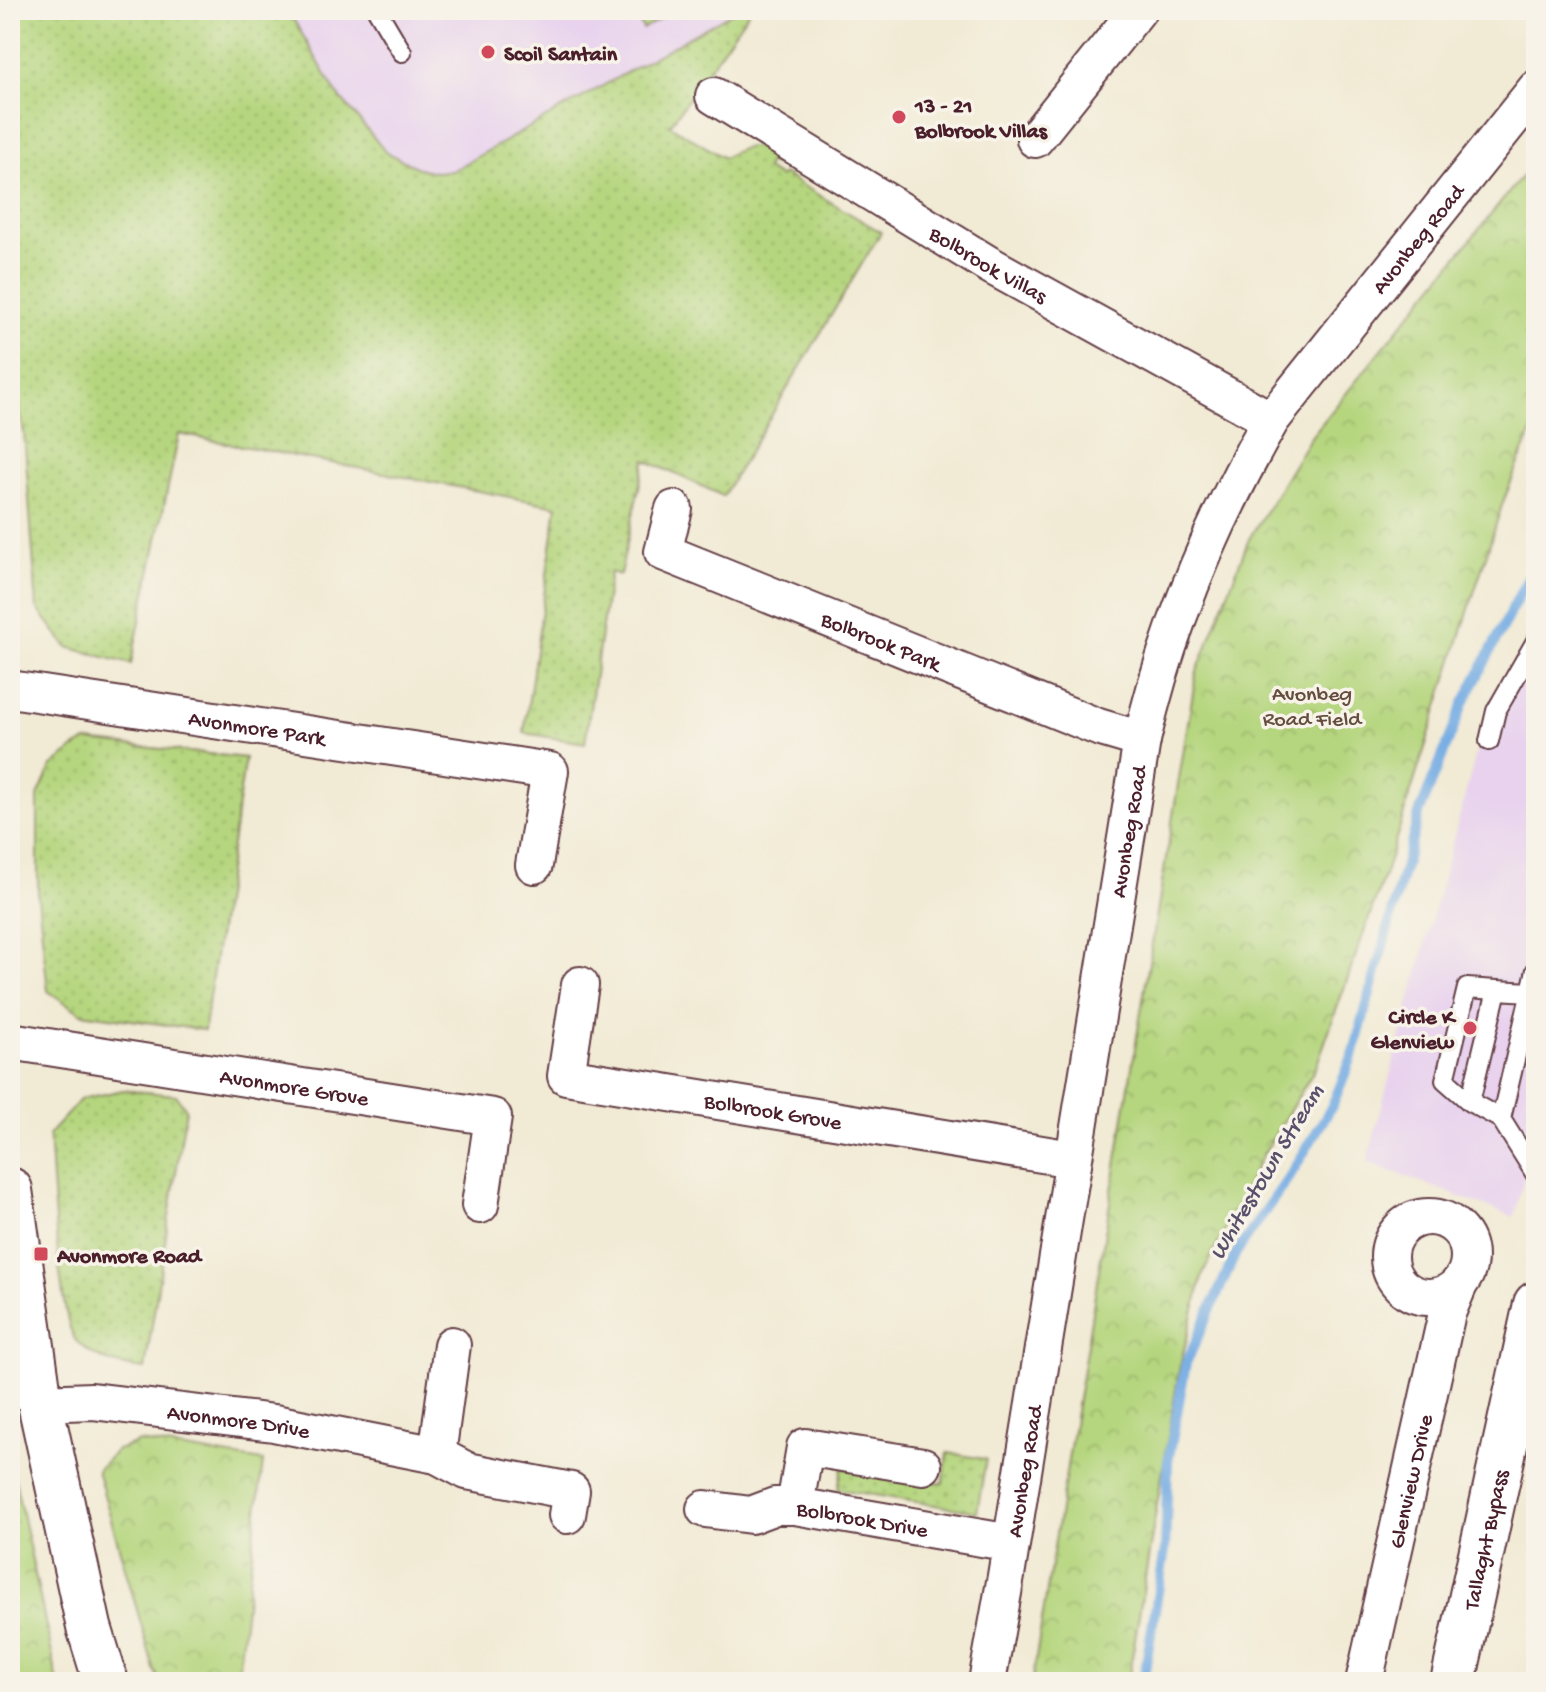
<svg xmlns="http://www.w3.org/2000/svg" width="1546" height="1692" font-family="'Gochi Hand',sans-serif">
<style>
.built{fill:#e8d2ee}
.grass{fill:url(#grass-dots);stroke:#807a54;stroke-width:2}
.park{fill:url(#park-crowns);stroke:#807a54;stroke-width:2}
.pitch{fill:#b5d67e;stroke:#807a54;stroke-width:2}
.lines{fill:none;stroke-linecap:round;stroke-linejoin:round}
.stream{stroke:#75ace3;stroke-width:10}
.lane-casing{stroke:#633d44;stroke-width:22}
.street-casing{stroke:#633d44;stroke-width:40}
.secondary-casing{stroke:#633d44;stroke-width:48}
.primary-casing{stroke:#633d44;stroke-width:48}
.lane{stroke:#fff;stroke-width:18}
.street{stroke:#fff;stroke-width:36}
.secondary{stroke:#fff;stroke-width:44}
.primary{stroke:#fff;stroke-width:44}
.poi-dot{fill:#d1495b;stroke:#f7f3e8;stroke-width:3}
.labels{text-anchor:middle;stroke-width:7;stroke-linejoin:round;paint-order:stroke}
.poi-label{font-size:22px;font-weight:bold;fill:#4a1f2b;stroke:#f7f3e8;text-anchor:start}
.street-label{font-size:22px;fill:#4a1f2b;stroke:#f7f3e8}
.park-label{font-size:22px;fill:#654d40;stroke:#f7f3e8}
.water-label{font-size:24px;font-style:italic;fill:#59506b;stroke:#f7f3e8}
</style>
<defs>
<pattern id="grass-dots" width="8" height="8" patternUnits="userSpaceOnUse" patternTransform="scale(2)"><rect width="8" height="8" fill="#b5d67e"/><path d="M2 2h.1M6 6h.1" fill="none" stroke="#9db76d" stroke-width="1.8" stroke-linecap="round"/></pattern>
<pattern id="park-crowns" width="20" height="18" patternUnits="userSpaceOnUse" patternTransform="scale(2)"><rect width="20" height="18" fill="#b5d67e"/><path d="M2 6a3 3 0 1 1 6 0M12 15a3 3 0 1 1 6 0" fill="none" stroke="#9db76d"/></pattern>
</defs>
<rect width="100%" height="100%" fill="#f7f3e8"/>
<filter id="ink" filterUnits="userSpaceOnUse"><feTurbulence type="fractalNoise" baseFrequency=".0125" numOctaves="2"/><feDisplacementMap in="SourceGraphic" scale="16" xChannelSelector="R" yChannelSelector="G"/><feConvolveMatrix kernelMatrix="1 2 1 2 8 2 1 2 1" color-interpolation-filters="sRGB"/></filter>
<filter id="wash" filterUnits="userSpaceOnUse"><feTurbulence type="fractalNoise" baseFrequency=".006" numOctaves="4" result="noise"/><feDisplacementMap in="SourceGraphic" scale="32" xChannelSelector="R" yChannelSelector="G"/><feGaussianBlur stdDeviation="1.8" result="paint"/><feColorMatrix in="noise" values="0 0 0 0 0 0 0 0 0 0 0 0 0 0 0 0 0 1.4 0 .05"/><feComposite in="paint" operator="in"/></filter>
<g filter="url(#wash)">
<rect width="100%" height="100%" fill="#f1ead4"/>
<g class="built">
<path d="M288,10H737L452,171L435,172L402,162L386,152L337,94Z"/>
<path d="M1536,625V1133L1514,1217L1367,1162L1491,698Z"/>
</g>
<g class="grass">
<path d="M10,10H288L337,94L386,152L418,168L435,172L452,171L737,10H750L670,125L724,158C743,144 759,144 781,153L774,165L769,162L766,169L780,177L783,174L881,232L723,496L645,460L620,575L610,572L585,743L524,733L557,506L179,434L131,664L67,647L37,608L24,432L10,371Z"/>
<path d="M87,741L245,758L204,1030L81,1013L48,991L38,897V796L51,767L74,748Z"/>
<path d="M123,1090L176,1095L186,1109L145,1369C119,1366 97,1361 77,1342C58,1324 52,1169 49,1134L81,1099Z"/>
<path d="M948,1453L986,1459L977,1512L838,1489L842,1467L943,1483Z"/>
</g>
<g class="park">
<path d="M1536,159V421L1503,502L1385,873L1316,1067L1260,1160L1203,1273L1179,1370L1128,1682H1032L1196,674L1249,539L1310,438Z"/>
<path d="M140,1442L263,1461L237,1682H160L154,1669L97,1470L117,1450Z"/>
<path d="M10,1457L58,1682H10Z"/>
</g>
<path class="pitch" d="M632,10H676L643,29Z"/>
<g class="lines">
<path class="stream" d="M1143,1682L1165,1550L1168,1462L1186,1363L1236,1253L1291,1174L1332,1106L1354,1052L1419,814L1463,705L1536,562"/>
</g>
</g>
<g filter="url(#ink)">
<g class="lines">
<g class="lane-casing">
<g id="lane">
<path d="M377,10L402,52"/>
<path d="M1489,741L1496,711L1536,641"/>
<path d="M1536,970L1501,1119L1536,1175"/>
<path d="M1470,1102L1445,1080L1467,988L1497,990"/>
<path d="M1501,1119L1470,1102L1497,990L1530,992"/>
</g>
</g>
<g class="street-casing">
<g id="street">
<path id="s1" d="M714,96L988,264L1271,420"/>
<path d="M1035,139L1138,10"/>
<path id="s2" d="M674,509L663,552L1098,727L1142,740"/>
<path id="s3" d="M10,689L550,771L534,865"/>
<path id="s4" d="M580,985L566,1076L1072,1159"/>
<path id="s5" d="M10,1041L493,1117L480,1205"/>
<circle cx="1429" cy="1257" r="40"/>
<path id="s6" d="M40,1403L92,1401L274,1423L437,1455L467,1471L571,1491L567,1515"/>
<path d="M437,1455L452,1345"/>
<path id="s7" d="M923,1466L805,1447L795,1506L1011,1543"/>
<path d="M705,1509L751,1515L775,1506H795"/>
<path id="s8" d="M987,1682L1006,1576L1142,740C1167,629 1215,518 1271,420L1536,89"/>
<path id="s9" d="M1364,1682L1447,1313L1460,1282"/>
</g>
</g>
<g class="secondary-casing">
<path id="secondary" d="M10,1190L40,1403L89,1627L106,1682"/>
</g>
<g class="primary-casing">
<g id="primary">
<path id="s10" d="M1453,1682L1536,1304"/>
</g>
</g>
<use href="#lane" class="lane"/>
<use href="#street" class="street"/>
<use href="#secondary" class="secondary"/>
<use href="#primary" class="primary"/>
</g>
</g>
<g class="poi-dot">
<circle cx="488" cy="52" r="8"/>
<circle cx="899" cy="117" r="8"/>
<circle cx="1470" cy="1028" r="8"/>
<rect x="33" y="1246" width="16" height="16" rx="4"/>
</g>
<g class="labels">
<g class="poi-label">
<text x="504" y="60">Scoil Santain</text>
<text x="915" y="112">13 - 21<tspan x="915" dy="25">Bolbrook Villas</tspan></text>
<text x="1454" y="1023" text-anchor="end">Circle K<tspan x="1454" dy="25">Glenview</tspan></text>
<text x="57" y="1262">Avonmore Road</text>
</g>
<g class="street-label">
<text dy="8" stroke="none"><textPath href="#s8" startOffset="1534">Avonbeg Road</textPath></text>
<text dy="8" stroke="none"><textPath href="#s1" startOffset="322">Bolbrook Villas</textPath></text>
<text dy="8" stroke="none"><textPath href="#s2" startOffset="280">Bolbrook Park</textPath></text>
<text dy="8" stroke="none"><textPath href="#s3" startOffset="250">Avonmore Park</textPath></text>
<text dy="8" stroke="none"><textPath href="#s8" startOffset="862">Avonbeg Road</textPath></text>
<text dy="8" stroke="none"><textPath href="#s5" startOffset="288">Avonmore Grove</textPath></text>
<text dy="8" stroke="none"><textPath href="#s4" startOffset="302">Bolbrook Grove</textPath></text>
<text dy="8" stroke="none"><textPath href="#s6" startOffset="200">Avonmore Drive</textPath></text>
<text dy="8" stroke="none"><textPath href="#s8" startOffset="214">Avonbeg Road</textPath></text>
<text dy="8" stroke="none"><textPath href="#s9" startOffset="206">Glenview Drive</textPath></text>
<text dy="8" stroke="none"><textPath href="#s7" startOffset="248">Bolbrook Drive</textPath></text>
<text dy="8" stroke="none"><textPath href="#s10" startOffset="146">Tallaght Bypass</textPath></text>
</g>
<g class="park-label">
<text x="1312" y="700">Avonbeg<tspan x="1312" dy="25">Road Field</tspan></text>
</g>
<g class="water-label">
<text transform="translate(1265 1171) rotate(-59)" y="8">Whitestown Stream</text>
</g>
</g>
<rect width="1546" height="1692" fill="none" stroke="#f7f3e8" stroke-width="40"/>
</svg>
